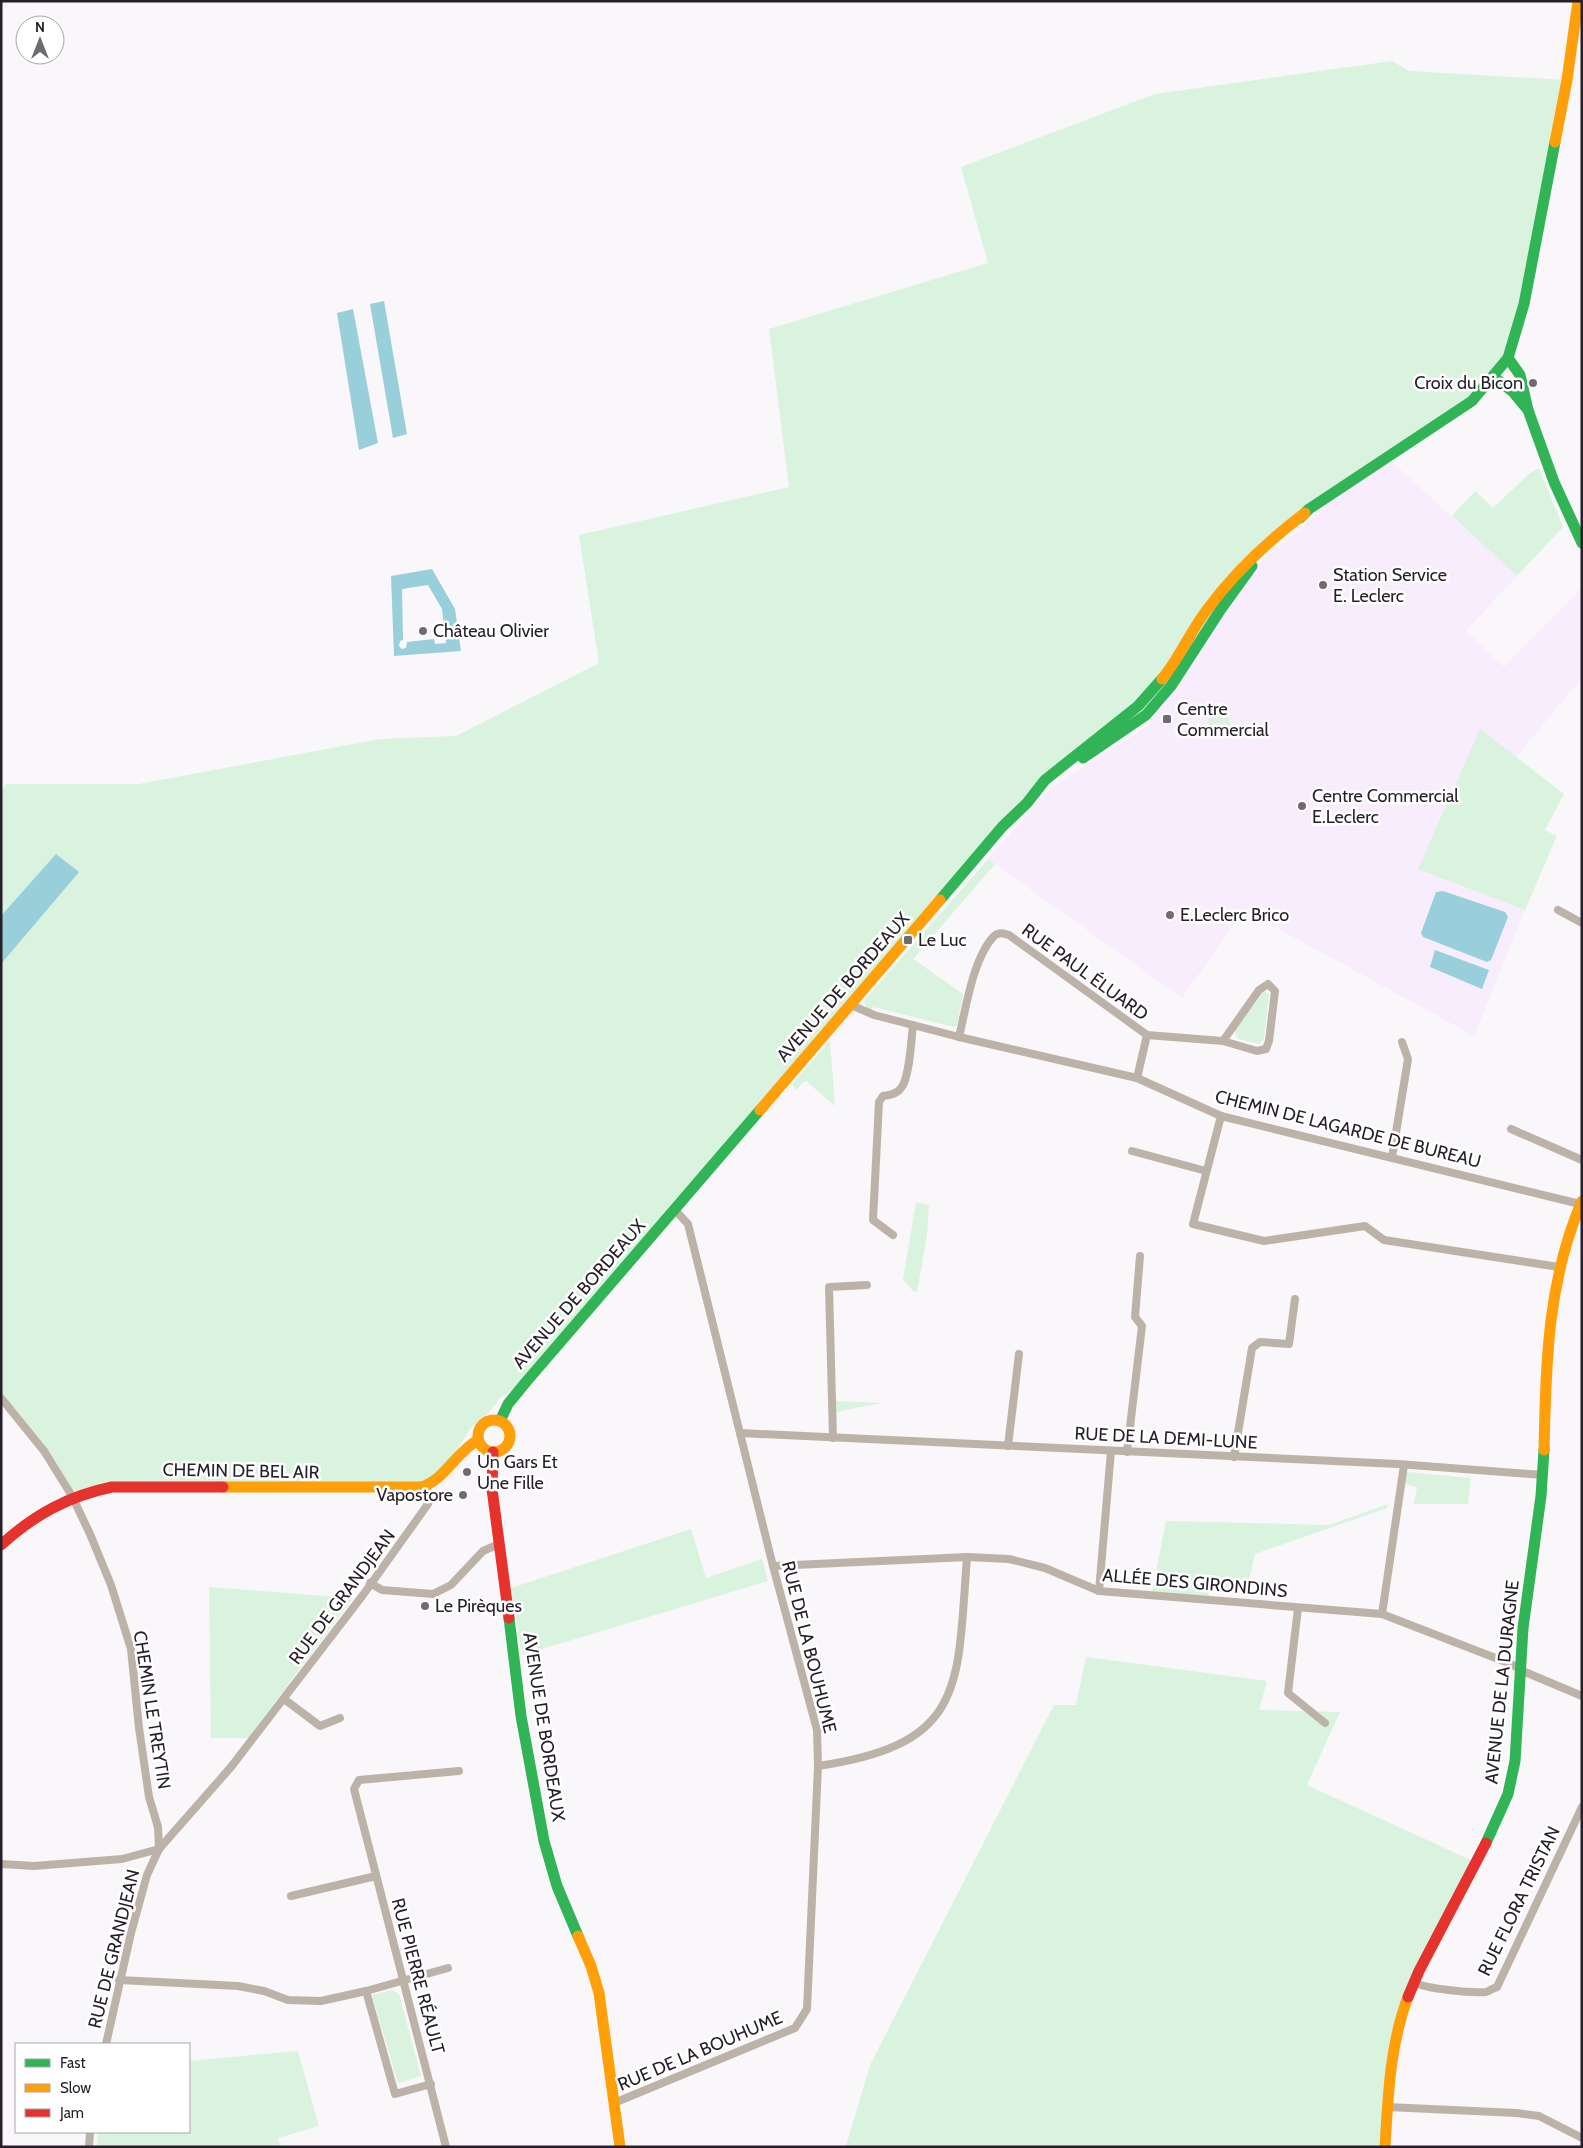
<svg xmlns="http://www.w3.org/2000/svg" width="1583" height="2148" font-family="Cabin,sans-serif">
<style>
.built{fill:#f8edfd}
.green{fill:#d9f3df}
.water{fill:#99cedb;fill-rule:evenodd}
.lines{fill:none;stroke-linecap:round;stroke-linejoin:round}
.street{stroke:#bdb2a8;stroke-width:8}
.fast{stroke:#30b455;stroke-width:11}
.slow{stroke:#ff9f0a;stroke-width:11}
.jam{stroke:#e5322d;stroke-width:11}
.poi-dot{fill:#706b72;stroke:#fff;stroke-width:2}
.labels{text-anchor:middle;stroke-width:5;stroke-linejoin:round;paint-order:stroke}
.poi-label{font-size:18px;fill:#261f29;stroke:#fff;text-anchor:start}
.street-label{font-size:18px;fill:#261f29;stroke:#fff}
</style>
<rect width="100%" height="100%" fill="#f9f7fa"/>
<path class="built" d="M1391,461L1517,576L1466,631L1504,667L1582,587V678L1516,757L1480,730L1419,868L1525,910L1474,1036L1244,910L1182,998L988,859L1050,789L1149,725L1156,711L1232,595L1266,557L1346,490Z"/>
<g class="green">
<path d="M1392,61L1409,71L1567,80L1512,347L1472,401L1309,509L1260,556L1146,715L1072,765L1027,803L526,1382L501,1397L491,1410L469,1430L444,1471L426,1485L112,1487L72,1496L44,1451L1,1398V791L6,784H139L380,739L456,736L599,663L579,535L789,487L769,329L988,263L961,167L1155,94Z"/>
<path d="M1539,468L1563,527L1517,576L1452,516L1475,491L1493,508L1529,474Z"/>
<circle cx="1219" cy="723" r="11"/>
<path d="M1480,729L1564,794L1545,830L1557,836L1525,910L1418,869Z"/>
<path d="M988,859L995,864L913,959L963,994L957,1025L954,1027L873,1007L871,1010H867L864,1001Z"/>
<path d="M1264,991L1269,994L1264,1039L1259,1044L1238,1039L1234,1031Z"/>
<path d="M830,1041L835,1106L806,1081L803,1082L796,1090L792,1084Z"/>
<path d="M916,1203L929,1205L927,1235L917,1292L913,1291L903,1279Z"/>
<path d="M836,1401L881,1403L836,1412Z"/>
<path d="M1407,1472L1471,1478L1468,1504H1414L1417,1487L1405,1484Z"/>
<path d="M1388,1504L1387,1508L1255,1554L1247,1590L1211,1587L1208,1597L1152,1592L1166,1521L1329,1525Z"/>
<path d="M691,1529L706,1578L762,1559L768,1581L522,1655L511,1588Z"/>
<path d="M209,1587L353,1598L248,1738H211Z"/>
<path d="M1086,1657L1267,1681L1259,1710L1340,1712L1307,1785L1477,1863L1398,2023L1385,2147H821L846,2146L870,2065L1054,1705H1076Z"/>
<path d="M392,1990L399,1994L421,2076L398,2083L372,1995Z"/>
<path d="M298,2051L319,2126L278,2138L280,2147H97L98,2132H189V2061Z"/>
</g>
<g class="water">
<path d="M384,301L407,434L393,438L370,304Z"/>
<path d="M353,309L378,443L359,450L337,313Z"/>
<path d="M432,569L455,609L461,651L394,656L391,576ZM428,585L442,609L446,643L435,644L434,639L407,642L406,648L402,649L399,646L400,641L403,640L402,589Z"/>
<path d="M56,854L79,872L1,964V916Z"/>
<path d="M1443,891L1505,912L1508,917L1491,960L1487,962L1423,937L1421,933L1436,892Z"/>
<path d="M1435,950L1489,970L1482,989L1430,967Z"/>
</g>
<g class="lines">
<g class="street">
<path d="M1558,910L1582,923"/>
<path d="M851,1005L874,1015L959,1037L1137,1078L1221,1116L1580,1204"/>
<path d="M1147,1035L1223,1041L1257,1051L1266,1049L1269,1041L1275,991L1268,984L1259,990L1223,1041"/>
<path d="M959,1037C966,1008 973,958 994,936C999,932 1003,933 1009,935L1147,1035L1137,1078"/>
<path d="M1221,1116L1193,1224L1264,1241L1365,1226L1384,1240L1559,1267"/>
<path d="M1511,1129L1582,1160"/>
<path d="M1132,1151L1206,1171"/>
<path d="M1392,1157L1408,1059L1402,1042"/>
<path d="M893,1235L873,1220L879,1102L883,1096C890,1095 897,1094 901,1088C910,1077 911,1040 913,1025"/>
<path d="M1,1398L44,1451L72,1496L90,1534L111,1585L131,1649L139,1728L149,1797L158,1827L159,1849"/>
<path d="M740,1433L1398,1464L1543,1475"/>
<path d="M833,1438L829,1287L867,1285"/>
<path d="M1008,1446L1019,1354"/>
<path d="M1127,1452L1142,1326L1135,1317L1140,1256"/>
<path d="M1234,1457L1252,1348L1260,1342L1289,1344L1295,1299"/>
<path d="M773,1566L967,1557L1009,1559L1045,1568L1099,1591L1382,1614L1511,1664L1525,1672L1582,1696"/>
<path d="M370,1583L382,1590L433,1594L451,1585L483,1551L499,1544"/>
<path d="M1099,1591L1111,1451"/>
<path d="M1298,1608L1288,1693L1325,1723"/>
<path d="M1382,1614L1404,1465"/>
<path d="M284,1699L320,1726L340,1718"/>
<path d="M818,1766C967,1744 957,1686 967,1557"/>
<path d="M1,1864L34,1866L122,1859L159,1849"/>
<path d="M291,1896L376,1876"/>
<path d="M119,1980L238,1986L264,1991L288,2000L321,2001L366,1991L448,1968"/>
<path d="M1414,1982C1424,1989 1472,1993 1486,1992C1489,1991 1493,1988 1497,1987L1582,1807"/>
<path d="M366,1991L395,2094L431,2084"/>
<path d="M106,2044L131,1933L147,1875L159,1849L231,1767L363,1595L428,1504L430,1500L426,1485"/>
<path d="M614,2103L795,2028L807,2009L818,1766L817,1730L773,1566L688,1224L674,1209"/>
<path d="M1387,2107L1517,2113L1539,2116L1582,2138"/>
<path d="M89,2147L90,2132"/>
<path d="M446,2147L354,1789L359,1780L459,1771"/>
</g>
<g class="fast">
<path d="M1508,358L1520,375L1528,410"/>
<path d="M1494,377L1513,392L1528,410L1554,482L1582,543"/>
<path d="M1300,518L1309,509L1472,401L1508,358L1524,304L1555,142"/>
<path d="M1083,758L1146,715L1171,686L1221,609L1252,566"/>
<path d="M940,900L1002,827L1027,803L1045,780L1138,706L1162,679"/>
<path d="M500,1421L508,1404L526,1382L760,1110"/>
<path d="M509,1618L521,1716L544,1841L557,1886L578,1936"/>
<path d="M1486,1843L1508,1794L1515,1761L1523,1628L1541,1496L1544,1450"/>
</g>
<g class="slow">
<path d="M1555,142L1567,80L1578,1"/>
<path d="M1162,679C1179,659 1190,632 1206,611C1234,573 1268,541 1305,513"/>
<path d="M760,1110L940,900"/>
<circle cx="494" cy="1436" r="16"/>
<path d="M1544,1450C1546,1364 1547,1282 1582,1201"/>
<path d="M223,1487H421C445,1480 456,1452 478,1440"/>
<path d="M578,1936L591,1966L599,1993L620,2147"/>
<path d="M1385,2147C1388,2096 1390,2044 1408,1997"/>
</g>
<g class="jam">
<path d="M493,1452L492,1489L509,1618"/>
<path d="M1,1545C34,1515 68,1496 112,1487H223"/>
<path d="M1408,1997L1419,1971L1486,1843"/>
</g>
</g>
<g class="poi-dot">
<circle cx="1533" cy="383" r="5"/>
<circle cx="1323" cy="585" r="5"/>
<circle cx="423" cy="631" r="5"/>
<rect x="1162" y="714" width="10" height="10" rx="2.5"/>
<circle cx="1302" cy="806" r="5"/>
<circle cx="1170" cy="915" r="5"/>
<rect x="903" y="935" width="10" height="10" rx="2.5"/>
<circle cx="467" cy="1472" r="5"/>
<circle cx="463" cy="1495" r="5"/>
<circle cx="425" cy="1606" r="5"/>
</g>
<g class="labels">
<g class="poi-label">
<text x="1523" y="389" text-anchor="end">Croix du Bicon</text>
<text x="1333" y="581">Station Service<tspan x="1333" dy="21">E. Leclerc</tspan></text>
<text x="433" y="637">Château Olivier</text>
<text x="1177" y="715">Centre<tspan x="1177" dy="21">Commercial</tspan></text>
<text x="1312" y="802">Centre Commercial<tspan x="1312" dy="21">E.Leclerc</tspan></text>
<text x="1180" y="921">E.Leclerc Brico</text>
<text x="918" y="946">Le Luc</text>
<text x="477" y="1468">Un Gars Et<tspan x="477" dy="21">Une Fille</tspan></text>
<text x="453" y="1501" text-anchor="end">Vapostore</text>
<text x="435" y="1612">Le Pirèques</text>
</g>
<g class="street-label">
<text transform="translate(1085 972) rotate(36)" y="6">RUE PAUL ÉLUARD</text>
<text transform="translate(843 987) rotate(-49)" y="6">AVENUE DE BORDEAUX</text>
<text transform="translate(1348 1129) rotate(14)" y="6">CHEMIN DE LAGARDE DE BUREAU</text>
<text transform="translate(579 1294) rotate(-49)" y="6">AVENUE DE BORDEAUX</text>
<text transform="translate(1166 1438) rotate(3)" y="6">RUE DE LA DEMI-LUNE</text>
<text transform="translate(241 1471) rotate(1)" y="6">CHEMIN DE BEL AIR</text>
<text transform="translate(1195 1583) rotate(5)" y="6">ALLÉE DES GIRONDINS</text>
<text transform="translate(342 1597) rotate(-53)" y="6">RUE DE GRANDJEAN</text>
<text transform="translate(809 1647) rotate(76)" y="6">RUE DE LA BOUHUME</text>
<text transform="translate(1502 1682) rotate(-84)" y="6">AVENUE DE LA DURAGNE</text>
<text transform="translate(152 1710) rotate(81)" y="6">CHEMIN LE TREYTIN</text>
<text transform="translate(544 1727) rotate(81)" y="6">AVENUE DE BORDEAUX</text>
<text transform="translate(1519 1901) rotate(-64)" y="6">RUE FLORA TRISTAN</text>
<text transform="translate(114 1949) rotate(-76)" y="6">RUE DE GRANDJEAN</text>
<text transform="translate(418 1976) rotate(75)" y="6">RUE PIERRE RÉAULT</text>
<text transform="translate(700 2051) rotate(-23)" y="6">RUE DE LA BOUHUME</text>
</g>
</g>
<rect width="1583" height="2148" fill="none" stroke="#261f29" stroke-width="5"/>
<rect x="15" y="2043" width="175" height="90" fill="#ffffff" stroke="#a8a5a9"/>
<rect x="25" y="2059" width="25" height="8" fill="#30b455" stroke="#a8a5a9"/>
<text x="60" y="2068" font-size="15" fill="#261f29">Fast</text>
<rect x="25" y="2084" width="25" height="8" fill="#ff9f0a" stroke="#a8a5a9"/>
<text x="60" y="2093" font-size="15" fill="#261f29">Slow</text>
<rect x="25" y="2109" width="25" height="8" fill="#e5322d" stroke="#a8a5a9"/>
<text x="60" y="2118" font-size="15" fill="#261f29">Jam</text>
<g transform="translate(40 40)"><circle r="24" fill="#ffffff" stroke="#a8a5a9"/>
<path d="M0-4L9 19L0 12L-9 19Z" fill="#706b72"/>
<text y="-8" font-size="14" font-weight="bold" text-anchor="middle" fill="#261f29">N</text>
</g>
</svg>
